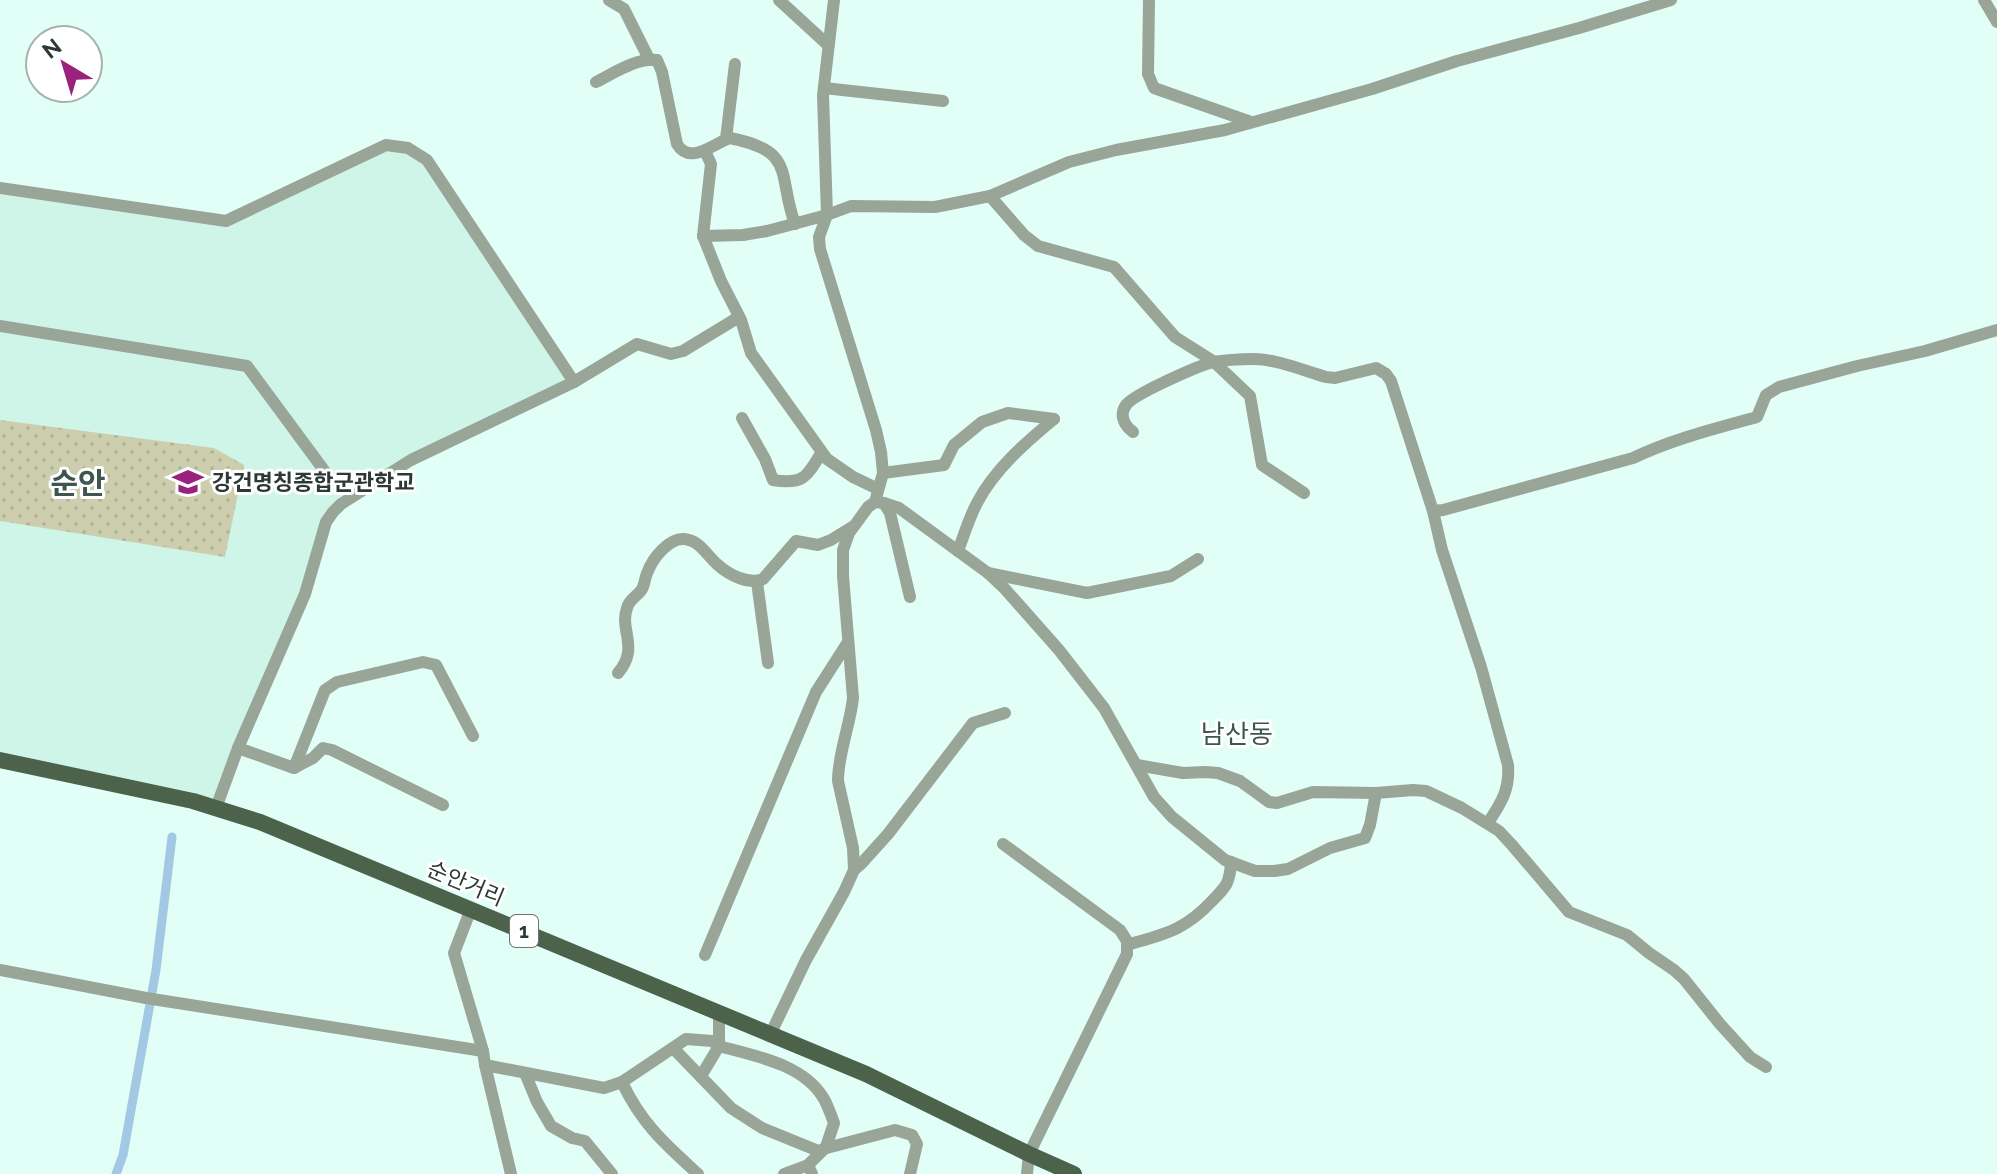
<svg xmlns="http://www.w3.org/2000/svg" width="1997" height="1174" font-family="Raleway,'Noto Sans KR',sans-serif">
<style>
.built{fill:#cff5e9}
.green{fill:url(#green-dots)}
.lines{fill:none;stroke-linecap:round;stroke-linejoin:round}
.canal{stroke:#a3c8e3;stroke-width:9}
.minor{stroke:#99a597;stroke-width:12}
.major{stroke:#4c624a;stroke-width:16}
.labels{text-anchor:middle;stroke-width:6;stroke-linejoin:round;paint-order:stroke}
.shield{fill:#fff;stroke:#6c7472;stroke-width:2}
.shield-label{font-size:20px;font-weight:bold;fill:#2d3935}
.poi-label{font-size:22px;font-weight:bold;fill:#2d3935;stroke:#fff;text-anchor:start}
.street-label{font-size:22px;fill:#2d3935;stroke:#fff}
.quarter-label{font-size:26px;fill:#3d564f;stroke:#fff}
.district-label{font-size:30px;font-weight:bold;fill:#3d564f;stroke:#fff}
</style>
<defs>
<pattern id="green-dots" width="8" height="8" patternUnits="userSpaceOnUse" patternTransform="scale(2)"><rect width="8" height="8" fill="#cdcead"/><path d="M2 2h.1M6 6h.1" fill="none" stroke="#b0b295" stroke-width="1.8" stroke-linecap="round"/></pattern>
</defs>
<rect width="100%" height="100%" fill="#e1fff6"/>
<path class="built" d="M386,145L427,160L574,382L411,460L333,512L305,594L216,808L0,760V188L226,221Z"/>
<path class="green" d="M0,420L214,448L244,465L225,557L0,521Z"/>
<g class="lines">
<path class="canal" d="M116,1174L123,1155L156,970L172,837"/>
<g class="minor">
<path d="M609,0L624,9L649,59"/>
<path d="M779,0L828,45"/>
<path d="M1149,0L1148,74L1154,88L1251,122"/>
<path d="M1984,0L1997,22"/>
<path d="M596,82C614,73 636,58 657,60L662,72L677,144C690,166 714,143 730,138C797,151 777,175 795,224"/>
<path d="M824,88L943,101"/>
<path d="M726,139L735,64"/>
<path d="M705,151L711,164L703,236L721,281L741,320L751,353L827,459L853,477L878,489"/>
<path d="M0,188L226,221L386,145L408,148L427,160L574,382L637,344L671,354L683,351L739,317"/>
<path d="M990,196L1024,235L1038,246L1114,267L1175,337L1213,361L1250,396L1262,465L1304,493"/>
<path d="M703,236L743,235L767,231L827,215L851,206L935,207L990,196L1069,162L1116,150L1225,130L1372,89L1457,61L1579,28L1671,0"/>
<path d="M0,326L247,366L329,477"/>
<path d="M742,418L765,459L773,480C803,485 807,477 821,453"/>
<path d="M1133,432C1124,425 1119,415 1126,405C1134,394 1196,367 1210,363C1218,360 1244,359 1254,359C1276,359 1305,371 1326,377L1335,378L1376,368L1386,374L1391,381L1433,511L1442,550L1481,667L1508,765C1510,790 1501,803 1488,823"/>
<path d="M883,473L944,465L954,445L982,422L1008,413L1054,419"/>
<path d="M875,502L884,503L899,508L988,573L1005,589L1059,650L1104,708L1154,797L1172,817L1225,860L1255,871H1274L1288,869L1330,848L1365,838L1370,825L1376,793"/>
<path d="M884,503L890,513L910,597"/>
<path d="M1433,511L1443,510L1633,458C1673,439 1714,429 1757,417L1766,395L1779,387L1857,366L1925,351L1997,330"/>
<path d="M958,551C964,535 969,518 977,503C994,470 1025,443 1054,419"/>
<path d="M988,573L1087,593L1171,576L1198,559"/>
<path d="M757,582L768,663"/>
<path d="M618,673C640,647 619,631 627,608C629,599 638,596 642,589C645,584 645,576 648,571C653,558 669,538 684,539C700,540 707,556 718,565C729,575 749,585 763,579L796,541L818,545L831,540L852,527"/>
<path d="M238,748L305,594L326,522L333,512L341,504L411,460L574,382"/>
<path d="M1137,765L1183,773L1205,772L1218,773L1240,781L1269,802L1277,803L1313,792L1376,793L1413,790L1426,791L1462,808L1499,831L1512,845L1569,912L1627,935L1649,953L1674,970L1684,979L1720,1024L1750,1057L1766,1067"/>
<path d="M294,768L313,758L323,748L332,750L443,805"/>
<path d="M216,808L238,748L294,768L325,690L337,682L423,662L436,665L473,736"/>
<path d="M1003,844L1120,930L1127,941V954L1029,1154L1027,1174"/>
<path d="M854,870L861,864L888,834L973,723L1005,713"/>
<path d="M471,909L454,953L483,1051L485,1065L511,1174"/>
<path d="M1127,945C1164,934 1184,931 1212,901C1226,887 1230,883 1231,862"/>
<path d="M705,955L816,692L848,642"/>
<path d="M0,970L146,998L483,1051"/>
<path d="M771,1033L806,960L844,892L854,870L853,848L838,781C838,753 850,726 853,698L843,576V550L849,533L855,525L868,507L875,502L883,473L881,452L876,430L820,249L819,237L827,215L823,95L834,0"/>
<path d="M673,1048L731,1108L762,1128L821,1152"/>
<path d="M485,1065L604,1088L622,1082L686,1039L712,1041L719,1046C755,1056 804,1064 824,1099C828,1106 831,1115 834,1123L826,1147L808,1165"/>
<path d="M525,1073L537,1102L551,1126L572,1138L585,1141L612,1174"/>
<path d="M701,1076L719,1046V1013"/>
<path d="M622,1082C641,1123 665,1144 698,1174"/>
<path d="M823,1149L895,1130L912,1135L917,1144L910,1174"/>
<path d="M784,1174L808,1165L812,1174"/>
</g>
<path class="major" d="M0,760L193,801L260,822L866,1074L1029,1154L1074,1174"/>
</g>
<defs>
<g id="university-bare" transform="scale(2.4)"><path d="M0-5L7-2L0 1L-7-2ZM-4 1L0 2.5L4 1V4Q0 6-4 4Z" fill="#9a227d" stroke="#fff" stroke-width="2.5" paint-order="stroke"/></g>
</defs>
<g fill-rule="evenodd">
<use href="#university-bare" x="188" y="482"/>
</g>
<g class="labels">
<rect class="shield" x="510" y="915" width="28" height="32" rx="6"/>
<g class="shield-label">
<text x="524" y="938">1</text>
</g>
<g class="poi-label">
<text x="212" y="490">강건명칭종합군관학교</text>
</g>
<g class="street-label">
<text transform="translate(466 883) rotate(23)" y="8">순안거리</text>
</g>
<g class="quarter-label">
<text x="1237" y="743">남산동</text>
</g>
<g class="district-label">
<text x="78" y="494">순안</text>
</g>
</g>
<g transform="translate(64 64) rotate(322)"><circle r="38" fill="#ffffff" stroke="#abb0ae" stroke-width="2"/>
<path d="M0-6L14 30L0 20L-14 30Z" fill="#9a227d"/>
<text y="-12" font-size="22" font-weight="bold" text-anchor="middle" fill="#2d3935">N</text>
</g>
</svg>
